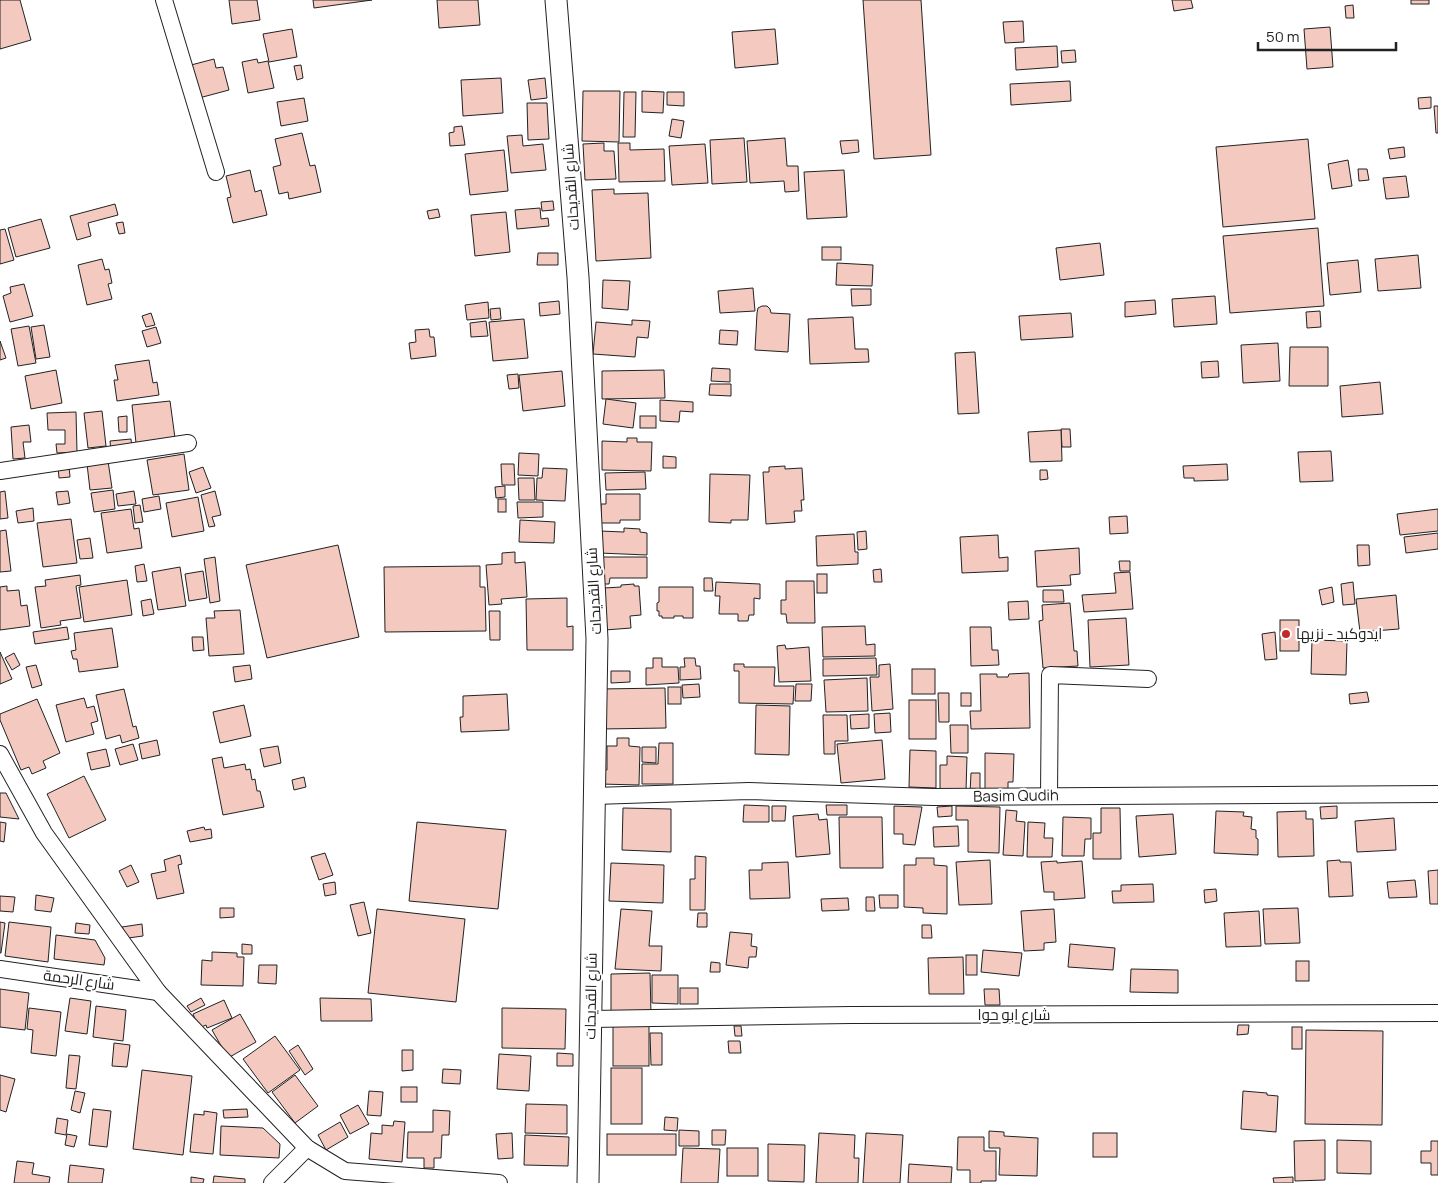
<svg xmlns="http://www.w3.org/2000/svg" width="1438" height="1183" font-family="Manrope,Cairo,sans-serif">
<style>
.building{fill:#f3c9c0;stroke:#222}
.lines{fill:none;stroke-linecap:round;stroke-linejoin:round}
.minor-casing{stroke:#222;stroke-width:18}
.tertiary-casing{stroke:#222;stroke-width:23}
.minor{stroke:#fff;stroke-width:16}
.tertiary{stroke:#fff;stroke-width:21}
.poi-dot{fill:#c62828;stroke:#fff;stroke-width:2}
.labels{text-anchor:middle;stroke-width:4;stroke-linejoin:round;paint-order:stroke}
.street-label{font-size:15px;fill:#222;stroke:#fff}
.poi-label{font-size:15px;fill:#222;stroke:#fff;text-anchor:start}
</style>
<rect width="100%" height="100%" fill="#fff"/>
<g class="building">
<path d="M0,0H20L31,40L0,49Z"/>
<path d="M229,0H257L260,20L232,24Z"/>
<path d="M313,0H372L314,8Z"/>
<path d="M437,0H478L480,25L439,28Z"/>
<path d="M863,0H921L931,155L874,159Z"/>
<path d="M1172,0H1191L1193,8L1174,11Z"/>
<rect x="1411" y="0" width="18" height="4"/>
<path d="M1353,5L1354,18H1346L1345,6Z"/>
<path d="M1023,21L1024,42L1005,43L1003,22Z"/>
<path d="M1330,27L1333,67L1307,69L1304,29Z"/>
<path d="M292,29L297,57L269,62L263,34Z"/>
<path d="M775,29L778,64L735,68L732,32Z"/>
<path d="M1057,46L1058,67L1016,70L1015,48Z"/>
<path d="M1075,50L1076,62L1062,63L1061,51Z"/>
<path d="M214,59L216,68L223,67L229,90L199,98L191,65Z"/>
<path d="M257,59L258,63L268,61L274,88L248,93L242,62Z"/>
<path d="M301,65L303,78L297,80L294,66Z"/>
<path d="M501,78L503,113L463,116L461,80Z"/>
<path d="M545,78L547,98L531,100L528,80Z"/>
<path d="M1070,81L1071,101L1011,105L1010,84Z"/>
<path d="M583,91H620L619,142L582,141Z"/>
<path d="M642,91L664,92L663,113L642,112Z"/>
<path d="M624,92H636L635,137H623Z"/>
<path d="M667,92H684V106L667,105Z"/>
<path d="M1431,97V108L1419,109L1418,98Z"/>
<path d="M304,98L308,121L281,126L277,102Z"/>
<path d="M527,103H547L549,139L528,140Z"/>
<path d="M1434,106H1438V133H1436Z"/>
<path d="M672,119L684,121L681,138L669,136Z"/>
<path d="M462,126L465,145L450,146L449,133L454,132V127Z"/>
<path d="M302,133L310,166L315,165L321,192L289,199L288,192L279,194L273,167L281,165L275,139Z"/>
<path d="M522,135L523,146L543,144L546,170L511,173L507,136Z"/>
<path d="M744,138L747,182L712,184L710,140Z"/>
<path d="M785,138L787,166H798L799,191L785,192L784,181L750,183L747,141Z"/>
<path d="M1308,139L1315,219L1223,227L1216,147Z"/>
<path d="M858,140L859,152L842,154L840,141Z"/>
<path d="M604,143V151H614L616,179L585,180L583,144Z"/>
<path d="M618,143H630V150L664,149L665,181L619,182Z"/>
<path d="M705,144L708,183L672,185L669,146Z"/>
<path d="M1404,147L1405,157L1390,159L1388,149Z"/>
<path d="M504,150L508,191L470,195L465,154Z"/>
<path d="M1348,160L1352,186L1332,189L1328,164Z"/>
<path d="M1358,169H1367L1369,180L1359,181Z"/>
<path d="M250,170L255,192L261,190L267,215L233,223L227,198L231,197L226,176Z"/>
<path d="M844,170L847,217L807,219L804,172Z"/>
<path d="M1406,176L1409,197L1386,199L1383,178Z"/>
<path d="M614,189V194L648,193L651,258L596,261L592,190Z"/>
<path d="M553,201L554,210L542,211L541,202Z"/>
<path d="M115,204L118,215L88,223L91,236L77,240L70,216Z"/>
<path d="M540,208L541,219L548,218L549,226L517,229L515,210Z"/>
<path d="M438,209L440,217L429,219L427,211Z"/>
<path d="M506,212L510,252L475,256L471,215Z"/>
<path d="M41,219L50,248L16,257L8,228Z"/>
<path d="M123,222L125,233L119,234L116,223Z"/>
<path d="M1318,228L1324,306L1230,313L1223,236Z"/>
<path d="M5,229L14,260L0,264V230Z"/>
<path d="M1100,243L1104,275L1060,280L1056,248Z"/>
<rect x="822" y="247" width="19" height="13"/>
<path d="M538,253H558V265H537Z"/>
<path d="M1418,255L1421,288L1378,291L1375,259Z"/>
<path d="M102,259L105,270L109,269L112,283L108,284L112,299L87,305L78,265Z"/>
<path d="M1358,260L1361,292L1330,295L1327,263Z"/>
<path d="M837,263L873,265L872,286L836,285Z"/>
<path d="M603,280L630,281L628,310L602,308Z"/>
<path d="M24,284L33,316L10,322L3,296L11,293L10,287Z"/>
<path d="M753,288L755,311L720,313L718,291Z"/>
<path d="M851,289H871V305L852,306Z"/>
<path d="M1215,296L1217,324L1174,327L1172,299Z"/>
<path d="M1155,300L1156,314L1125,317V302Z"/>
<path d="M559,301L560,314L540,316L539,303Z"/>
<path d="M488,302L489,318L467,320L465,305Z"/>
<path d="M762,306H767L770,309L771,313L790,314L788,352L755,350L757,313L758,308Z"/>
<path d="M500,308L501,319L491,320L490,309Z"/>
<path d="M1320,311L1321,327L1307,328L1306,312Z"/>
<path d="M151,313L155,325L146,327L142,316Z"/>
<path d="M1071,313L1073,337L1021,340L1019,316Z"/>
<path d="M853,317L855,349H868L869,362L810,364L808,319Z"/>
<path d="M524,319L528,358L493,361L489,322Z"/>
<path d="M632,320L650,321L648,338L637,337L635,357L593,354L596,322L632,325Z"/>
<path d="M486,321L488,336L471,337L470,323Z"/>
<path d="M44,325L50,357L36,359L31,327Z"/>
<path d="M29,326L36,363L18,366L11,329Z"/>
<path d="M156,327L161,343L147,347L142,331Z"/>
<path d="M429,329L430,337H434L436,356L411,359L409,343L416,342L415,330Z"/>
<path d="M720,330L738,331L737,345L719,344Z"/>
<path d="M0,341L6,358L0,360Z"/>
<path d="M1278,343L1280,381L1243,383L1241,345Z"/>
<path d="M1290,347H1328V386H1289Z"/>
<path d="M975,352L979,413L958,414L955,353Z"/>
<path d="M149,360L153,383L157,382L159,395L117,401L114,380H118L115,365Z"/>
<path d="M1218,361L1219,377L1202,378L1201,362Z"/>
<path d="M712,368L730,369V382L711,381Z"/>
<path d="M56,370L62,403L31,409L25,376Z"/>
<path d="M664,370L665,398L602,399V371Z"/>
<path d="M562,371L565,406L523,411L519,375Z"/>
<path d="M518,374L519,388L509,389L507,375Z"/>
<path d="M1380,382L1383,414L1342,417L1340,386Z"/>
<path d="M710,384H731V396L709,395Z"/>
<path d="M606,399L636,403L633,428L603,424Z"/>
<path d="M660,400L693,402V412L680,411L679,422L660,421Z"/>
<path d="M170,401L175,438L136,443L132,405Z"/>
<path d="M102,411L106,446L88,448L84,413Z"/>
<path d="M76,412L77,452L57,453L56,444H65V430H48L47,413Z"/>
<path d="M127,416V432H119L118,417Z"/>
<rect x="640" y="416" width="16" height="12"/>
<path d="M29,425L31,442H23L25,458L13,459L11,427Z"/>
<path d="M1061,429H1070L1071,447H1062Z"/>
<path d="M1061,430L1062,461L1030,462L1028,432Z"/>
<path d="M627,438H637V442H652L651,471L602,470V441L627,442Z"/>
<path d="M131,439L132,448L111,451L110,441Z"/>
<path d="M1331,451L1333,481L1300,482L1298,452Z"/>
<path d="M519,453L539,454L538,476L518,475Z"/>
<path d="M184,454L189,490L153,495L147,460Z"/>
<path d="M663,456L676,457V468H663Z"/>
<path d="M108,461L112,488L90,490L87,464Z"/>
<path d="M501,464H514L515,485H502Z"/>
<path d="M1227,464L1228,480L1194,481V478H1184L1183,466Z"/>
<path d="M69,466L70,477L59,478L58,467Z"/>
<path d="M785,466V469L802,468L804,500H801L802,511H794L795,522L766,524L763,472H769V467Z"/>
<path d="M203,467L211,488L196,493L189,472Z"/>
<path d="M543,468L567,469L565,501L536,500L537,478H542Z"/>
<path d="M1040,470H1047L1048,479L1040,480Z"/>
<path d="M645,472L646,489L606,490L605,473Z"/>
<path d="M710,474L750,475L748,520H731V523L709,522Z"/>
<path d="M518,478H534L535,500H519Z"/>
<path d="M505,486V497L496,498L495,487Z"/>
<path d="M113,490L115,509L94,512L91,493Z"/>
<path d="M5,491L8,518L0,519V492Z"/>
<path d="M68,491L70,503L58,505L56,492Z"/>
<path d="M134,491L136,504L118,506L116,494Z"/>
<path d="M215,491L221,515L212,517L215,526L209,527L201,495Z"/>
<path d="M606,494H640V520H620V523H601V504H606Z"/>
<path d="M159,496L161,509L144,512L142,499Z"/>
<path d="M198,497L204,531L172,537L166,503Z"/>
<rect x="498" y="499" width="8" height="13"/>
<path d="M517,502H543V517L518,518Z"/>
<path d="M140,505L143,522L135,523L133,506Z"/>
<path d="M33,508L34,521L18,523L16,511Z"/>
<path d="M131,509L134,529L139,528L142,548L107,553L101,513Z"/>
<path d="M1438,509V531L1400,535L1397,514Z"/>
<path d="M1127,516L1128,533L1110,534L1109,517Z"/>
<path d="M71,519L77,563L43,567L37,523Z"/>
<path d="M520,520L555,522L554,543L519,542Z"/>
<path d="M624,528L640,529V532L647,533V555L599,553L600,531L624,532Z"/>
<path d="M6,530L11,571L0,572V531Z"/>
<path d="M866,531L867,549L858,550L857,532Z"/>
<path d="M1438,533V549L1406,553L1404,537Z"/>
<path d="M854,534L855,552H858V564L817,566L816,536Z"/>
<path d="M998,535L999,558L1008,557V571L962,573L960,537Z"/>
<path d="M90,538L93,558L80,559L77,540Z"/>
<path d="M338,545L359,637L267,658L246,565Z"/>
<path d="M1357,545H1369L1370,565L1358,566Z"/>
<path d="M1079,548L1080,574L1070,575L1071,585L1037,587L1035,551Z"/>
<path d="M515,552V563L525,562L527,597L501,599L502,604L489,605L486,565L502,564V553Z"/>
<path d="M215,557L220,601L210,603L204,559Z"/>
<path d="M599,557H647V578H610L609,584H599Z"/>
<path d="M1119,561H1130V571H1120Z"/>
<path d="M144,564L147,581L137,582L135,566Z"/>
<path d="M480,566V587H485L486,631L385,632L384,567Z"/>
<path d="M180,567L186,606L158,610L152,572Z"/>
<path d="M881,569L882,582H874L873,570Z"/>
<path d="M203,571L207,598L189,601L185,574Z"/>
<path d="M1130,572L1133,609L1084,612L1082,595L1116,593L1114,573Z"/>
<rect x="817" y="574" width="10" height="19"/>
<path d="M80,575L81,585L76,586L81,618L60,621L61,625L41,628L35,587L46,586L45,580Z"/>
<path d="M704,578H712L713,591H704Z"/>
<path d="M127,580L132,615L84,622L79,587Z"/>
<path d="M786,581H814L815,623H787L786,614H781V600H786Z"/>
<path d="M716,582L760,584V599L754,598V615H749L748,621H738V614H719L720,596H715Z"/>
<path d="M1353,582L1355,604L1343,605L1341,584Z"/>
<path d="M634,584V586H639L641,615L630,616L631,628L605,630L604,588L621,587V585Z"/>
<path d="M7,586V591L19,590L21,606L27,605L30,626L0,630V587Z"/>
<path d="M659,587H693V618H683V616H674V618H662V616H659V611H657V603L659,602Z"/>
<path d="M1332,587L1334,602L1322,605L1319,590Z"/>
<path d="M1043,590H1063L1064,602H1043Z"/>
<path d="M1396,595L1399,629L1360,632L1356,599Z"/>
<path d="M567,598V627L573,626V650H527L526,599Z"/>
<path d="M151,599L154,614L143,616L141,601Z"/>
<path d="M1028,601L1029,619L1009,620L1008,602Z"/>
<path d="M1070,603L1074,651H1077L1078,666L1043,668L1039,621L1043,620L1042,605Z"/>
<path d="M240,610L244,654L209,656L206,618H215L214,611Z"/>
<path d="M489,611H500V640H490Z"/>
<path d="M1126,618L1129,665L1090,667L1088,620Z"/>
<rect x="1280" y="620" width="19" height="31"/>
<path d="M865,626L866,645L875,644V656L823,657L822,627Z"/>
<path d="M67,627L69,639L35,644L33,632Z"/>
<path d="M970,627H991L992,650H998L999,665L971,666Z"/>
<path d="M112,628L118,667L79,672L77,659H73L71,651L76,650L74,633Z"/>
<path d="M1275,632L1277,659L1265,660L1262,634Z"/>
<path d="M192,637H203L204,650L193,651Z"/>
<path d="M1312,640L1347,641L1346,675L1311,674Z"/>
<path d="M785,645L786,649L809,647L811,681L779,682L777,646Z"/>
<path d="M0,652L12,679L0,684Z"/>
<path d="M14,653L20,665L12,670L5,658Z"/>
<path d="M653,658H662V667H678L679,683L646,685V668H653Z"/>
<path d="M684,658H695L696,666H700L701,679L680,680V667H685Z"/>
<path d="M876,658L877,675L823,676V659Z"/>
<path d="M734,664H744V667H775L774,686H794L793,704L739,703V671H734Z"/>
<path d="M890,664L893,709L872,711L870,677H879V665Z"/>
<path d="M36,665L42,685L32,688L26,667Z"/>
<path d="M250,665L252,679L235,682L233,667Z"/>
<rect x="912" y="669" width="23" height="25"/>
<path d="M611,671H630V682L611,683Z"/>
<path d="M1029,673L1030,728L971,729L970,711H981L980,674H997V677H1008L1009,674Z"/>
<path d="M867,678L868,711L826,712L824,680Z"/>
<path d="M699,684L700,697L683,698L682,685Z"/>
<path d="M796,684H812L811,701H795Z"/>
<rect x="668" y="687" width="13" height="17"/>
<path d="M665,688L666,728L601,729L600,689Z"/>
<path d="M124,689L133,727L136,726L139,738L122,743L120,735L106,739L96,695Z"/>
<path d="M1367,692L1369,702L1350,704L1349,694Z"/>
<path d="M938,693H949V722H939Z"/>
<rect x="961" y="693" width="10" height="13"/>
<path d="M507,694L509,730L461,732L460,717H463V696Z"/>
<path d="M84,698L87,708L94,706L98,721L91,723L94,734L66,742L56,705Z"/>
<path d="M37,699L60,753L43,761L46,768L32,774L29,767L21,770L0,720V714Z"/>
<rect x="909" y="700" width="27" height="39"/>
<path d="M244,705L251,736L220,743L213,712Z"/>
<path d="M756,705L790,706L789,755L755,754Z"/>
<path d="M890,713L891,732L875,733L874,714Z"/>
<path d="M869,714V728L851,729L850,715Z"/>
<path d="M823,715H847L848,741H835V754H824Z"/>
<path d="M950,725H968V753H951Z"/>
<path d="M617,738H629V746L640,747L639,785L600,784L601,770H607V746H617Z"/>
<path d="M157,740L160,755L142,759L139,744Z"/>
<path d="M882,740L885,779L841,783L837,744Z"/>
<path d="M659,743H673V784H642V764H658Z"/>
<path d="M133,744L138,760L120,765L115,749Z"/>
<path d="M278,746L281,763L264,767L260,749Z"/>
<path d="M642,747H656V763L642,762Z"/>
<path d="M106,749L110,766L91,770L87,753Z"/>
<path d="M910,750L936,751V788L909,787Z"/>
<path d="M985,753L1014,754L1013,782H1008V792H985Z"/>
<path d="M947,756L967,757L966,791L940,790V765H947Z"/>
<path d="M222,757L224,768L245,764L246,770L250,769L252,780L255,779L257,791H260L264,807L223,815L212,759Z"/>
<path d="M971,773H980V793H970Z"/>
<path d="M84,776L106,820L69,838L47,794Z"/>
<path d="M304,777L306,787L294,790L292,780Z"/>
<path d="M0,793H6L19,819L0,817Z"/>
<path d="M744,805L769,806V822H743Z"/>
<path d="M826,805H847V815H827Z"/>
<path d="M772,806H786L785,821H772Z"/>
<path d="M894,806L922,807L915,845L903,844V834H894Z"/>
<path d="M952,806V816L938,817L937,807Z"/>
<path d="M956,806L1000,807L999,853L968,852V820H956Z"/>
<path d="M1337,806V818L1321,819L1320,807Z"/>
<path d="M623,808L671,809V852L622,850Z"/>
<path d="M1101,808H1120L1121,859H1093V833H1101Z"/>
<path d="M1006,810L1017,811L1016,821L1025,822L1023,856L1003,855Z"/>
<path d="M1216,811L1244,812L1243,816L1252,817L1251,829L1256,830V838L1258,839V855L1214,853Z"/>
<path d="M1306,811V819H1313L1314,856L1278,857L1277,812Z"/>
<path d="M818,814L819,820L827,819L830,854L796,857L793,816Z"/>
<path d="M1173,814L1176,854L1139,857L1136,816Z"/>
<path d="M839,817H882L883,868H840Z"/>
<path d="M1063,817L1091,818V839H1085L1084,856H1062Z"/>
<path d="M1394,818L1396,850L1357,852L1355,821Z"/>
<path d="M0,822L6,823L4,842L0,841Z"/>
<path d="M417,822L506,830L498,909L409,901Z"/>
<path d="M1028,822L1045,823L1044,838H1053L1052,857H1027Z"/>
<path d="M958,826L959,846L934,847L933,827Z"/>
<path d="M204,827L205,830L211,829L212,838L190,842L187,831Z"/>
<path d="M325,853L333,875L319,880L311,857Z"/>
<path d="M180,855L182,864L178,865L184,893L157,899L151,874L166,871L164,860Z"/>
<path d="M695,856L706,857L705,910H690V879H695Z"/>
<path d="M916,858H934V865L947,866V914L923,913V908L904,907V865H916Z"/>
<path d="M990,860L992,904L959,905L956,862Z"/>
<path d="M1340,860V862H1351L1353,896L1329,897L1327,861Z"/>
<path d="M1057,861V863L1082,861L1085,898L1054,900V892H1044L1041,862Z"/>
<path d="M788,862L790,898L750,899L749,870H762V863Z"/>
<path d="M611,863L664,865L663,903L609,901Z"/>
<path d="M131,865L139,882L127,887L119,871Z"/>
<path d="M1438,870V904H1430L1428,871Z"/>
<path d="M1415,880L1417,897L1389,898L1387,882Z"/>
<path d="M335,882L336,894L325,896L323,884Z"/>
<path d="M1153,884L1154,902L1113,903L1112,891H1121V885Z"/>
<path d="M1216,889L1217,901L1205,903L1204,890Z"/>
<path d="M36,895L54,898L51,912L35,910Z"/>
<path d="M879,895H898V908H880Z"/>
<path d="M0,896L15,897L13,912L0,911Z"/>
<path d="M866,897H874L875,911H866Z"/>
<path d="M848,898L849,910L822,911L821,899Z"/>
<path d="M364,902L371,933L358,936L350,905Z"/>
<path d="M220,908H234V917L220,918Z"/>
<path d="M1298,908L1300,943L1265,944L1263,909Z"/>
<path d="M377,909L465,919L456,1002L368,993Z"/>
<path d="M621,909L652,911L649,946H662L661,971L615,969Z"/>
<path d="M1054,909L1056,942L1044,943V950L1024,951L1021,911Z"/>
<path d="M1259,911L1261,946L1226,947L1224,913Z"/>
<path d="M698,913H707V927H697Z"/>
<path d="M0,922L5,923L1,953H0Z"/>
<path d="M9,922L51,927L48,962L5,956Z"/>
<path d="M76,923L90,925L89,934L75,933Z"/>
<path d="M142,924L143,936L128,938L122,927Z"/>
<path d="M922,925H931L932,938H922Z"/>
<path d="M730,932L752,934L751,946L757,947L756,957H749L748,968L726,965Z"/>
<path d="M56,935L95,940L105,958L104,965L54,959Z"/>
<path d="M242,944L252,945V954H242Z"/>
<path d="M1070,944L1115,948L1113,970L1068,967Z"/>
<path d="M983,950L1022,953L1019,976L981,972Z"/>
<path d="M212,952L237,953V957H244L243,986L201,985L202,960L212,961Z"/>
<rect x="966" y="955" width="11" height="20"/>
<path d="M963,957L964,994H929L928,958Z"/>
<rect x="1296" y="961" width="13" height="20"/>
<path d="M711,962L720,963V972H710Z"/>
<path d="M259,965H277L276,984L258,983Z"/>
<path d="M1131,969L1178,970V993L1130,992Z"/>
<path d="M650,973L651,1014L611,1015V974Z"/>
<path d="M652,975H678V1004L652,1003Z"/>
<rect x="680" y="988" width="18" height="16"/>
<path d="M0,989L29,993L25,1030L0,1027Z"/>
<path d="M984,989H999L1000,1005H985Z"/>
<path d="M70,998L91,1001L87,1034L65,1031Z"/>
<path d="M201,998L205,1005L191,1012L187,1006Z"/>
<path d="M320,998L371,999L372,1021H321Z"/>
<path d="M224,1000L232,1018L207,1028L206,1025L199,1028L193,1014Z"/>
<path d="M96,1006L126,1010L123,1041L93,1037Z"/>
<path d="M29,1008L61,1012L56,1056L31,1053L33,1030L27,1029Z"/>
<path d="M502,1008L566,1009L565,1049L502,1048Z"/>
<path d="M240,1014L256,1042L228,1058L212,1030Z"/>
<rect x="613" y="1023" width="36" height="43"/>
<path d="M1238,1025H1249L1248,1034L1237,1035Z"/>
<path d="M734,1026H741L742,1036H735Z"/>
<rect x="1292" y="1027" width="10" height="22"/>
<path d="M1306,1030L1383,1031L1382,1125L1305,1124Z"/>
<path d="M650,1033H662V1065H651Z"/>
<path d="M275,1036L300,1070L268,1093L243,1059Z"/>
<path d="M728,1041H740L741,1053H729Z"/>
<path d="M114,1043L130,1045L127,1067L112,1066Z"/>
<path d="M298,1045L313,1069L305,1075L289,1051Z"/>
<path d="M402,1050H413V1070L402,1071Z"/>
<path d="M557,1053L573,1054V1066H557Z"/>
<path d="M499,1054L531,1056L529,1091L497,1089Z"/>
<path d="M69,1055L80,1056L76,1089L66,1088Z"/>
<rect x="611" y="1068" width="31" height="56"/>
<path d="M443,1069L461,1070L460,1084L442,1083Z"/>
<path d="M142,1070L192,1076L183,1155L133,1149Z"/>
<path d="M0,1075L15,1079L6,1112L0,1110Z"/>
<path d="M295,1075L318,1106L295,1123L272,1092Z"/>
<rect x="401" y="1087" width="16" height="15"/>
<path d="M75,1091L85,1093L80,1113L71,1110Z"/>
<path d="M369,1091L383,1092L381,1116L367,1115Z"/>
<path d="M1243,1091L1267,1093V1095L1278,1096L1276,1132L1241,1129Z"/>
<path d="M526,1104L567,1105V1134L525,1133Z"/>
<path d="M358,1105L369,1124L350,1134L340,1115Z"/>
<path d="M93,1109L111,1111L107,1147L89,1145Z"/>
<path d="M247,1109L248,1117L224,1118L223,1110Z"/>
<path d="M433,1110L450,1111L449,1135H442L441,1158H434V1168H424V1158H407L408,1132H433Z"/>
<path d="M204,1111L217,1113L213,1154L190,1152L194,1114L204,1115Z"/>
<path d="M665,1117L678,1118L677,1131L664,1130Z"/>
<path d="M57,1118L68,1120L66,1135L55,1133Z"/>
<path d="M394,1121L405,1122L402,1162L369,1159L371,1133L382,1134V1125L393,1126Z"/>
<path d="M340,1122L348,1137L326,1150L318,1135Z"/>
<path d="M221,1126L263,1128L280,1144L279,1158L220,1155Z"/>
<path d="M679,1130L699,1131V1146H679Z"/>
<path d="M712,1130H726L725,1145H712Z"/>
<path d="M989,1131L1004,1132V1136L1038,1138L1037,1176L999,1175L1000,1148H989Z"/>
<path d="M512,1133L513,1158L498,1159L496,1134Z"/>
<path d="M819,1133L855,1135L854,1158H859L858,1183H816Z"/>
<path d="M866,1133L903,1135L900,1183H863Z"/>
<rect x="1093" y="1133" width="24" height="24"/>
<path d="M67,1134L77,1136L74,1147L65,1145Z"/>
<rect x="607" y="1134" width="69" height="21"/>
<path d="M525,1135L569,1137L568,1166L524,1165Z"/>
<path d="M958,1137H984V1151H996V1181H981V1183H970V1170H957Z"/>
<path d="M1325,1140V1180L1295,1181L1294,1141Z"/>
<path d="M1337,1140L1371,1141V1174L1337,1173Z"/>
<path d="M1431,1141H1438V1175H1431V1163H1421V1151H1431Z"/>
<path d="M768,1144L805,1145L804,1182L768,1181Z"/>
<path d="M683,1148L720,1149L718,1183H681Z"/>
<rect x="727" y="1148" width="31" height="28"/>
<path d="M17,1161L34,1163L32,1174L50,1177L49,1183H14Z"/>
<path d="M909,1164L952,1167L951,1183H908Z"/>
<path d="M70,1165L104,1169L102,1183H68Z"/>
<path d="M214,1176L245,1179V1183H213Z"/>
<path d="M191,1177L204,1179L203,1183H191Z"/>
<path d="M1293,1177V1183H1274L1273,1178Z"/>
</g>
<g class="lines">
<g class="minor-casing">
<g id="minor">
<path d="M164,0L216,172"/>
<path d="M0,471L188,443"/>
<path d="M0,754L44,833L158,992L307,1148L345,1171L499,1183"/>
<path d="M594,796L749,791L933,797L1438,794"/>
<path d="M1049,796L1050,675L1148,679"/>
<path d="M0,969L158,992"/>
<path d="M591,1019L851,1015L1438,1013"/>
<path d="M272,1183L307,1148"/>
</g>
</g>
<g class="tertiary-casing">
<path id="tertiary" d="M556,0L578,277L597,639L588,1183"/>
</g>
<use href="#minor" class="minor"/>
<use href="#tertiary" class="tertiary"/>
</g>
<circle class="poi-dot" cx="1286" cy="634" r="5"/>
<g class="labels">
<g class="street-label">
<text transform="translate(571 187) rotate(-94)" y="5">شارع القديحات</text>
<text transform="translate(594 591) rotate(-93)" y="5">شارع القديحات</text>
<text transform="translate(1016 796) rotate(-1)" y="5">Basim Qudih</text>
<text transform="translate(79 980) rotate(8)" y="5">شارع الرحمة</text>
<text transform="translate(591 996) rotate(-89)" y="5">شارع القديحات</text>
<text x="1014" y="1020">شارع ابو حوا</text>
</g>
<g class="poi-label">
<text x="1296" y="639">ايدوكيد - نزيها</text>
</g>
</g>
<path d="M1258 42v8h138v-8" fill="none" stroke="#222222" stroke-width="2.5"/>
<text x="1266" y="42" font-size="15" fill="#222222" stroke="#ffffff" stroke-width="4" paint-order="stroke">50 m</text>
</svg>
